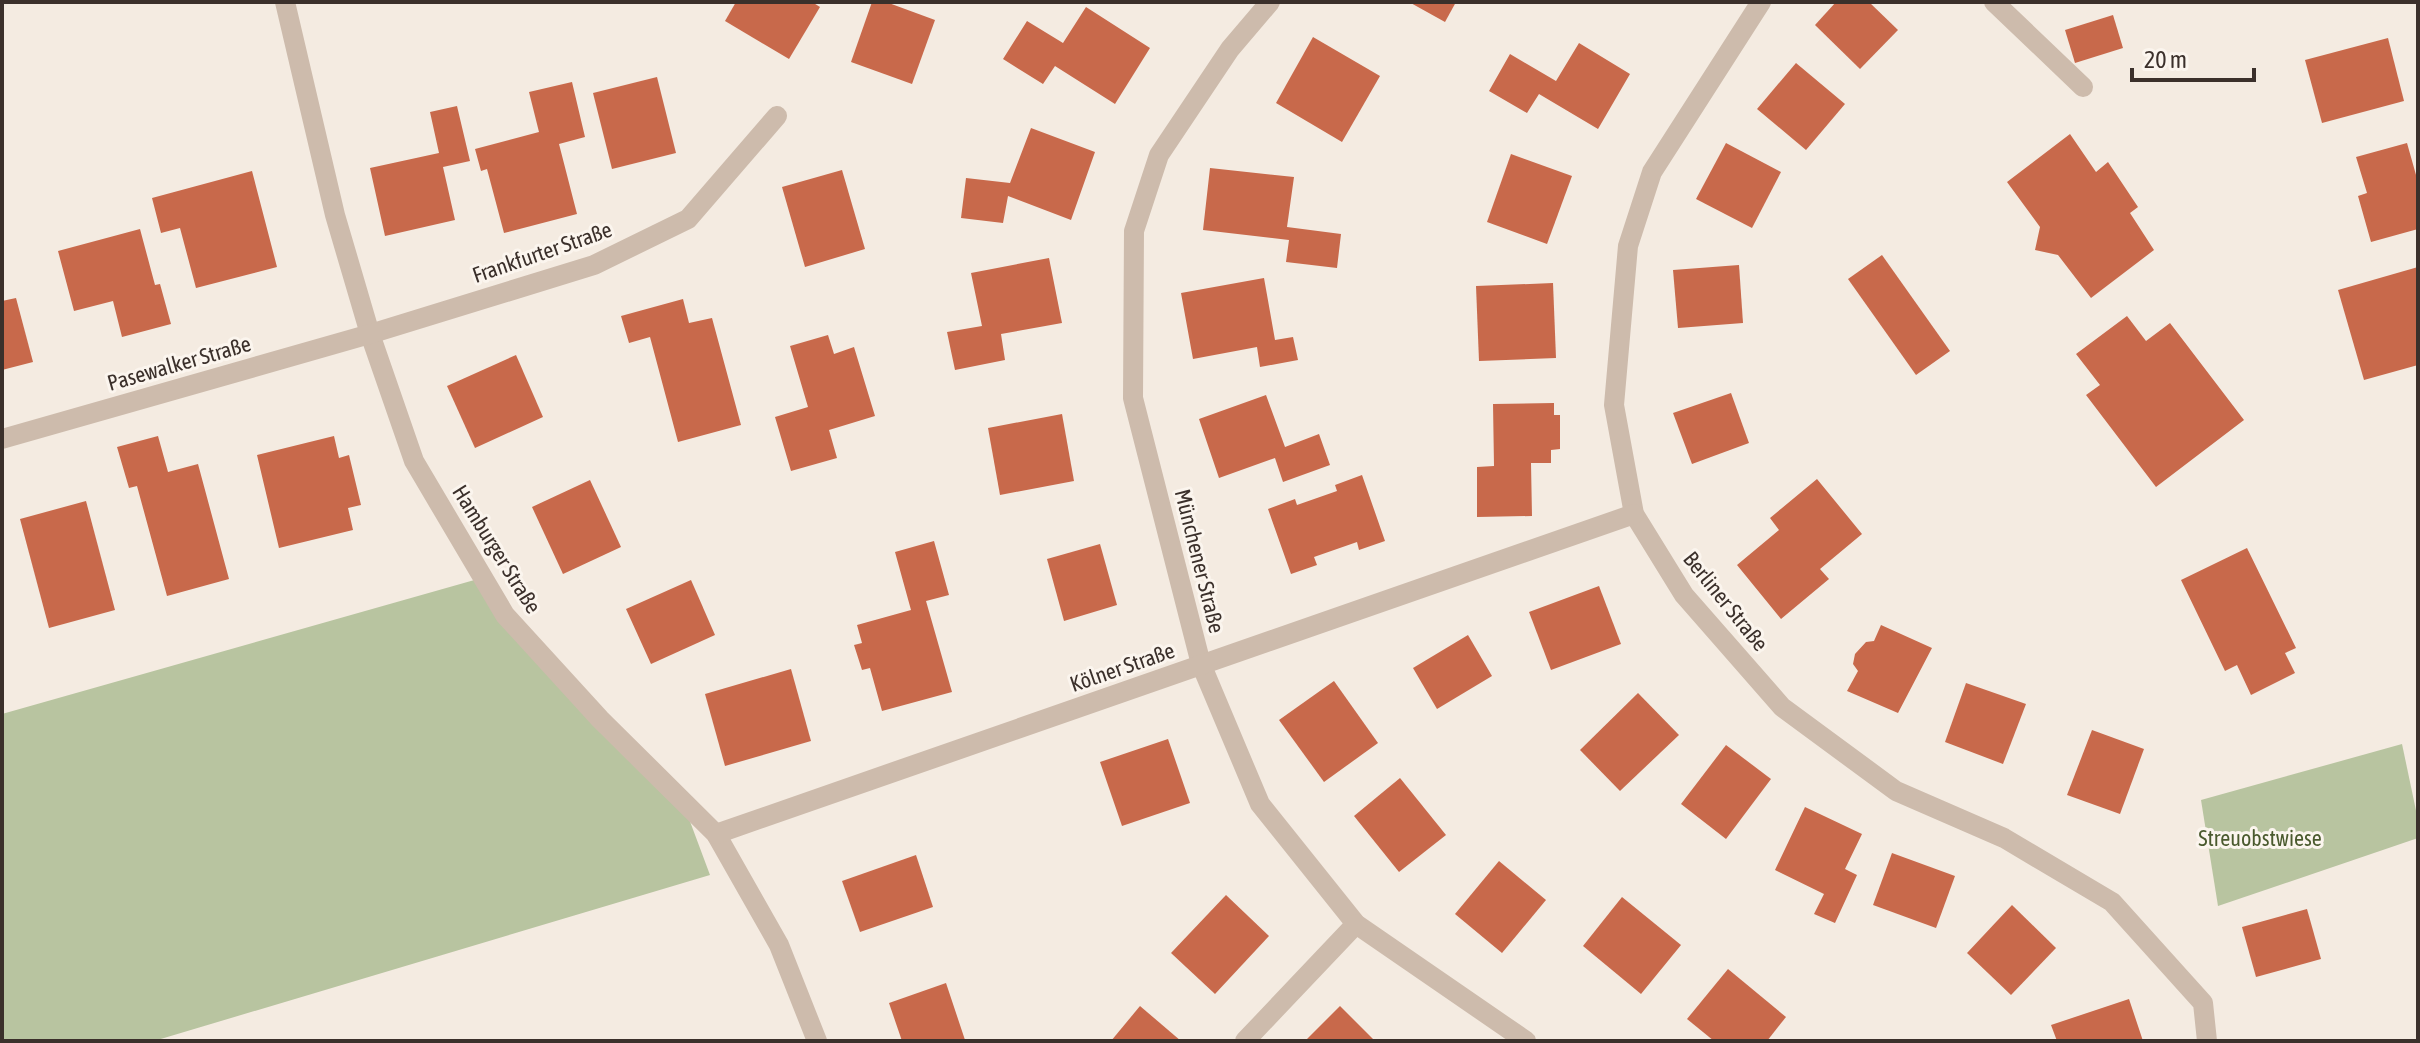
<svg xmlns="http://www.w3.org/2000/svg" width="2420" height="1043" font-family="'Asap Condensed',sans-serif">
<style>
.green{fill:#b8c4a0}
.building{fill:#c8694b}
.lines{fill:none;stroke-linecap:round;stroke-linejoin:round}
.minor{stroke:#cdbbac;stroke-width:20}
.labels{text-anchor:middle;stroke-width:6;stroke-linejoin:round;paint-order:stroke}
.street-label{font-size:22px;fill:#3b302b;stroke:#fbf5ee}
.park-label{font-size:22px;fill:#4a5a2e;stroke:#fbf5ee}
</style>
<rect width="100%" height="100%" fill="#f4ebe1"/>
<g class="green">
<path d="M485,577L539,659L679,792L710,875L154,1041H2V714Z"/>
<path d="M2402,744L2418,820V838L2218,906L2201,800Z"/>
</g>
<g class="building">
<path d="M736,2H812L820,7L789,59L725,21Z"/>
<path d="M872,2H886L935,20L912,84L851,62Z"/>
<path d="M1409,2H1456L1445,22Z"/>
<path d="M1836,2H1869L1898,30L1860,69L1815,25Z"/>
<path d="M1086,7L1150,48L1115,104L1055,66L1043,84L1003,59L1027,21L1063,43Z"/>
<path d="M2113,15L2123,48L2075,63L2065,30Z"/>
<path d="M1313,37L1380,76L1342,142L1276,103Z"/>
<path d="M2388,38L2404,101L2322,123L2305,60Z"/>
<path d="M1579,43L1630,74L1598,129L1539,94L1527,113L1489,91L1510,54L1556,81Z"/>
<path d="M1796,63L1845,104L1806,150L1757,109Z"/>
<path d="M657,77L676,153L612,169L593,93Z"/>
<path d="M572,82L585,137L559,144L577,214L504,233L487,169L481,171L475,149L539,132L529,92Z"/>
<path d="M457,106L470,161L443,167L455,220L385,236L370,168L439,153L430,112Z"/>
<path d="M1031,128L1095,152L1071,220L1008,196L1003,223L961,218L966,178L1010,183Z"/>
<path d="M2070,134L2096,172L2108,162L2138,207L2130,213L2154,250L2091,298L2058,255L2035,250L2040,227L2007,182Z"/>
<path d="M1726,143L1781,172L1752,228L1696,199Z"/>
<path d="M2407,143L2418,182V229L2371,242L2358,196L2367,193L2356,157Z"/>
<path d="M1511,154L1572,176L1547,244L1487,222Z"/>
<path d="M1210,168L1294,177L1287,227L1341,234L1337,268L1286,262L1289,240L1203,230Z"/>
<path d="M842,170L865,249L805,267L782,187Z"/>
<path d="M252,171L277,267L196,288L180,228L161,233L152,198Z"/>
<path d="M140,229L155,285L160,284L171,324L122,337L113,301L74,311L58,251Z"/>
<path d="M1882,255L1950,351L1916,375L1848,279Z"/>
<path d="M1049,258L1062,323L1001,334L1005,360L955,370L947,332L982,326L971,273Z"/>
<path d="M1739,265L1743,323L1678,328L1673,270Z"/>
<path d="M2418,267V365L2364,380L2338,290Z"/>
<path d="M1264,278L1275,340L1293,337L1298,360L1260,367L1257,347L1193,359L1181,293Z"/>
<path d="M1553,283L1556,358L1479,361L1476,286Z"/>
<path d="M16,298L33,362L2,370V301Z"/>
<path d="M683,299L689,323L712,318L741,425L678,442L650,337L629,343L621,316Z"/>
<path d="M2127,316L2146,341L2170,323L2244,420L2156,487L2086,395L2100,385L2076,354Z"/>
<path d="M828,335L834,354L854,347L875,416L829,430L837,458L791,471L775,417L808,407L790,346Z"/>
<path d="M516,355L543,417L475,448L447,386Z"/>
<path d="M1731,393L1749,443L1692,464L1673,413Z"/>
<path d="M1266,395L1285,447L1319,434L1330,465L1283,482L1275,458L1219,478L1199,419Z"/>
<path d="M1554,403V415H1560V449L1551,450V463H1531L1532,516L1477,517V467L1494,466L1493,404Z"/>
<path d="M1062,414L1074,481L1000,495L988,428Z"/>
<path d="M158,436L168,472L198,464L229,579L167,596L137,486L129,488L117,447Z"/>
<path d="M334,436L339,458L349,455L361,505L348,508L353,530L279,548L257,455Z"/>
<path d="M1362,475L1385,541L1359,550L1357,542L1314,557L1317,565L1291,574L1268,509L1295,499L1297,505L1337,491L1335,485Z"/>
<path d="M1817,479L1862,534L1820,569L1829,579L1781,619L1737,565L1779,530L1770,518Z"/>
<path d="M590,480L621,547L563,574L532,507Z"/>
<path d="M86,501L115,610L49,628L20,519Z"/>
<path d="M934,541L949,595L926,601L952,692L882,711L870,668L862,670L854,645L862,643L857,625L911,610L895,552Z"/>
<path d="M1100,544L1117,605L1064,621L1047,559Z"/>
<path d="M2247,548L2296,648L2285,653L2295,673L2251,695L2237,665L2225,671L2181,580Z"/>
<path d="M691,580L715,635L651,664L626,609Z"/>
<path d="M1599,586L1621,644L1551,670L1529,612Z"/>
<path d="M1881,625L1932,648L1898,713L1847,691L1858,671L1853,664L1855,654L1866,642L1874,641Z"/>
<path d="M1468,635L1492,676L1437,709L1413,668Z"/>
<path d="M791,669L811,741L725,766L705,694Z"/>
<path d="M1334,681L1378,743L1324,782L1279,720Z"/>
<path d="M1966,683L2026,704L2003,764L1945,742Z"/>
<path d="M1638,693L1679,735L1620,791L1580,750Z"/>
<path d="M2092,730L2144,749L2120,814L2067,795Z"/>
<path d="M1168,739L1190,803L1122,826L1100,762Z"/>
<path d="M1726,745L1771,779L1726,839L1681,804Z"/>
<path d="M1400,778L1446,835L1399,872L1354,816Z"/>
<path d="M1805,807L1862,834L1845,869L1857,875L1835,923L1814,914L1824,894L1775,870Z"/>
<path d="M1892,853L1955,876L1936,928L1873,905Z"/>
<path d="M916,855L933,907L860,932L842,881Z"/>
<path d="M1499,861L1546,900L1502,953L1455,914Z"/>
<path d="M1226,895L1269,936L1215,994L1171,953Z"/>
<path d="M1622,897L1681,945L1641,994L1583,946Z"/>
<path d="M2012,905L2056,948L2011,995L1967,953Z"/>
<path d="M2307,909L2321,959L2256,977L2242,927Z"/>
<path d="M1728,969L1786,1017L1767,1041H1714L1687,1019Z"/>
<path d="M946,983L965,1040L902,1041L889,1003Z"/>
<path d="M2129,999L2143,1041H2057L2051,1025Z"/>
<path d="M1140,1006L1181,1041H1111Z"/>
<path d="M1340,1006L1375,1041H1305Z"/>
</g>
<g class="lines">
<g class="minor">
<path d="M285,2L335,215L370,334L414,461L505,615L600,719L716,834L779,945L817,1041"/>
<path d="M1270,2L1230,49L1159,155L1134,231L1133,398L1201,664L1260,804L1356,924L1526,1041"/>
<path d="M1761,2L1652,172L1628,246L1614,405L1634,514L1684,595L1782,707L1896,791L2004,838L2112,902L2203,1003L2207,1041"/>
<path d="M1994,2L2083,87"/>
<path d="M2,439L370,334L594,265L688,219L777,116"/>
<path d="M716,834L1634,514"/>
<path d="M1245,1041L1356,924"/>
</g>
</g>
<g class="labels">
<g class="street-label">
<text transform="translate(542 252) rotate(-19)" y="8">Frankfurter Straße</text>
<text transform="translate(179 363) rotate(-16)" y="8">Pasewalker Straße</text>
<text transform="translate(497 549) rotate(58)" y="8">Hamburger Straße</text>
<text transform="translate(1200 561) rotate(76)" y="8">Münchener Straße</text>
<text transform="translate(1726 601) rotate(51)" y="8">Berliner Straße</text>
<text transform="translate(1122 667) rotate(-19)" y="8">Kölner Straße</text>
</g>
<g class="park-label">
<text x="2260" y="846">Streuobstwiese</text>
</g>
</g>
<rect width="2420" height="1043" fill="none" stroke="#3b302b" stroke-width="8"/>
<path d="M2132 68v12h122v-12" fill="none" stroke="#3b302b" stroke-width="4"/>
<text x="2144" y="68" font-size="24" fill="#3b302b" stroke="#fbf5ee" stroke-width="6" paint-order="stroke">20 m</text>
</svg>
